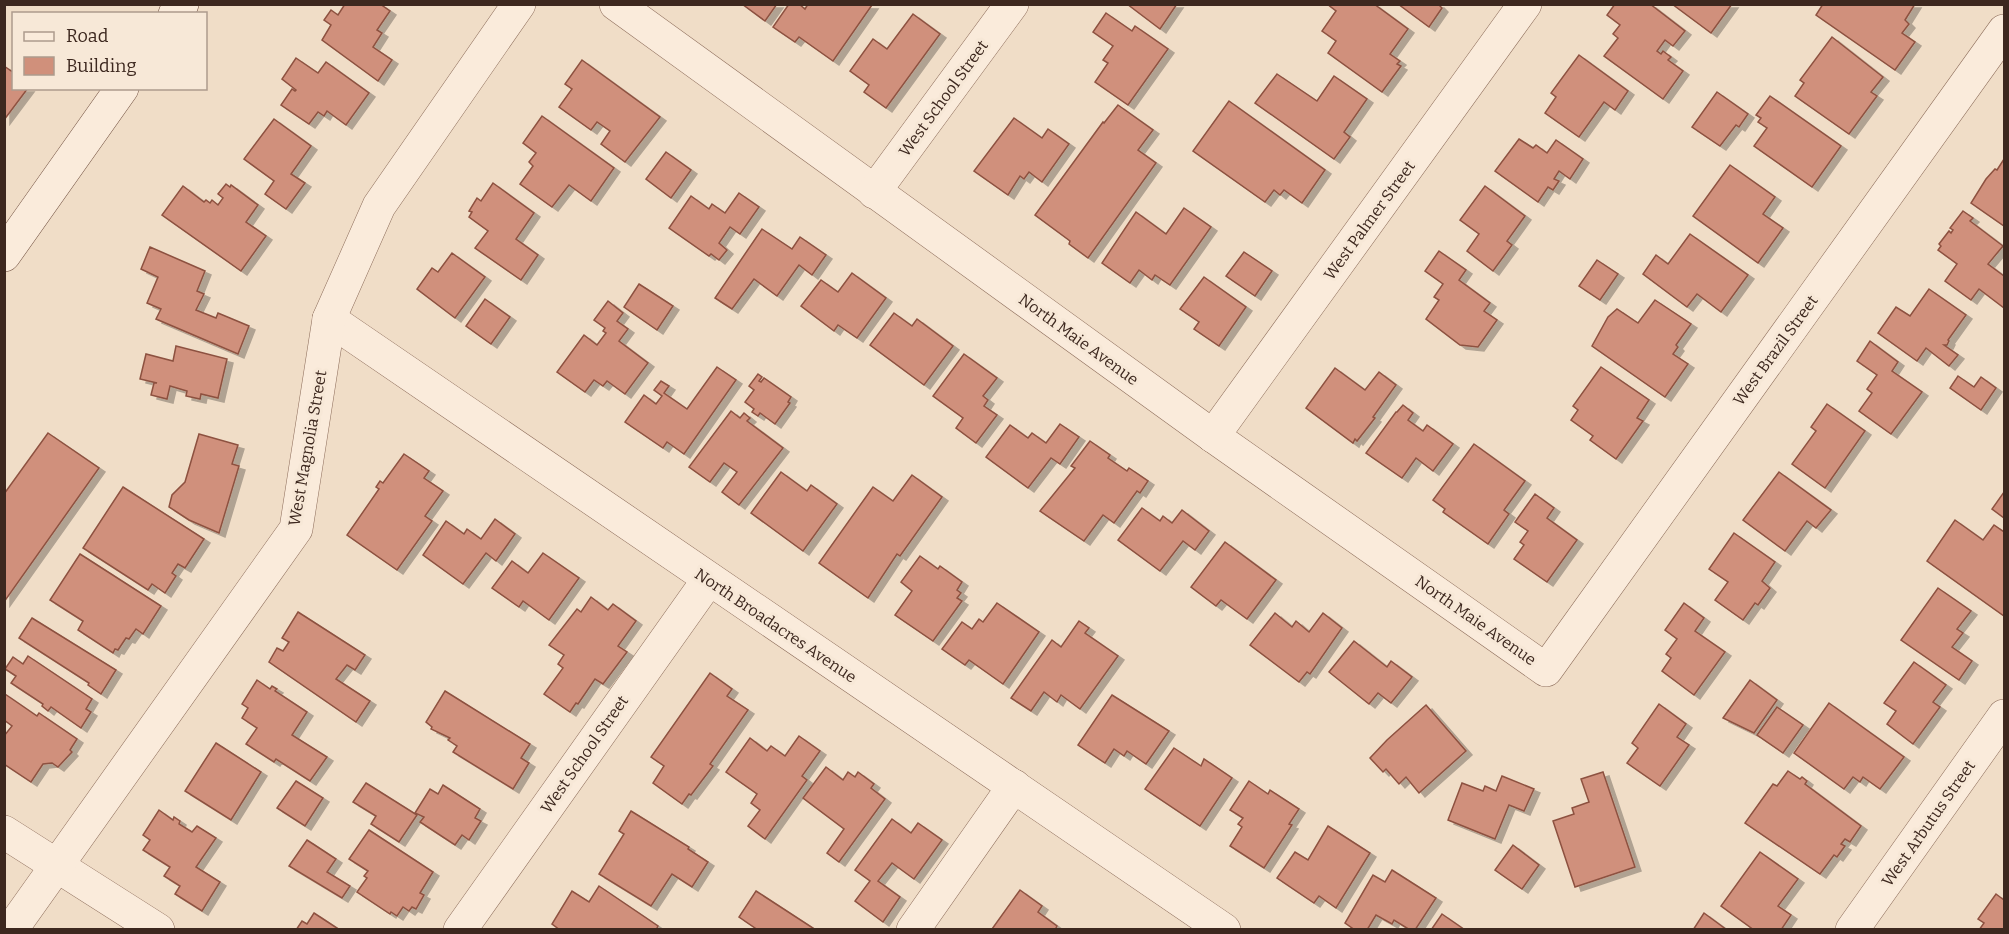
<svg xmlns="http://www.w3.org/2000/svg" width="2009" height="934" font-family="Bitter,serif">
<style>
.building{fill:#d0907b;stroke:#8d5140;stroke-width:1.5;filter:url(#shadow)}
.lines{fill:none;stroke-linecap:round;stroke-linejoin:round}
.street-casing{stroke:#8d6d5b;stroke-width:34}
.secondary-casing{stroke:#6f4e3e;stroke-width:34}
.street{stroke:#faebdb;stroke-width:33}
.secondary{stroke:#faebdb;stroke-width:33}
.labels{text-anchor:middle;stroke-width:6;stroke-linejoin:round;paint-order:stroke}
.street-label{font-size:16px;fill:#3d281f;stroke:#f7e8d7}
</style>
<defs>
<filter id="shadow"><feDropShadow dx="6" dy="4" stdDeviation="0" flood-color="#0004"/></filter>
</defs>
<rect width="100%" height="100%" fill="#f0ddc7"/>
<g class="building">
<path d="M345,4H380L390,11L377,30L382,33L373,47L392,60L378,81L322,40L331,25L324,20L331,10L338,15Z"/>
<path d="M742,4H777L765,21Z"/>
<path d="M789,4H799L805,9L808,4L872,5L833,61L799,37L795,42L773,27Z"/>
<path d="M1127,4H1177L1160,29Z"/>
<path d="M1327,4H1374L1408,29L1390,54L1400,61L1397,64L1401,66L1382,92L1328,53L1336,41L1322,31L1336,11Z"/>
<path d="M1398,4H1438L1442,8L1429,27Z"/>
<path d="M1615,4H1650L1685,31L1673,46L1665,40L1657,51L1661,54L1663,51L1671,57L1668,60L1683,71L1663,99L1604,56L1618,38L1613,34L1620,25L1607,15Z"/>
<path d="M1672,4H1732L1711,33Z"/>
<path d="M1823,4H1915L1905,20L1909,24L1902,33L1915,42L1895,70L1816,15Z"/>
<path d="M1106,13L1132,31L1135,26L1168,49L1128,105L1095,82L1108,63L1103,60L1113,46L1093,32Z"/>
<path d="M913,14L940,34L886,108L864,92L869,85L850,71L873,39L887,49Z"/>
<path d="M1832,37L1883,77L1871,92L1877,96L1849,134L1795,96L1804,83L1800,80Z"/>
<path d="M1579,55L1628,91L1615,110L1604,102L1579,137L1545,113L1556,97L1551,93Z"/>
<path d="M296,58L318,73L326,62L369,93L346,125L327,111L324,116L318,112L309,124L281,105L292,89L295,91L296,90L282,79Z"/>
<path d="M582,60L660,117L625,162L601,144L610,131L597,122L591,130L559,107L572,89L565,84Z"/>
<path d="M4,66L14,73V88H28L4,120Z"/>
<path d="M1277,74L1317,101L1334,76L1367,99L1344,132L1350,137L1334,159L1255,103Z"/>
<path d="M1717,92L1748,114L1739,127L1736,125L1720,146L1692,127Z"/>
<path d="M1770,96L1841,146L1812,187L1754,146L1767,128L1758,122L1761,118L1756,115Z"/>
<path d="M1229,101L1325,170L1302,203L1284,190L1280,195L1274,190L1265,202L1193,151Z"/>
<path d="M1118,105L1153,130L1138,150L1156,163L1088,258L1069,244L1070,241L1035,215L1103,122L1104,123Z"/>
<path d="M542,116L614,168L591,201L569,185L552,207L520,184L533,166L529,162L536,153L523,143Z"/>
<path d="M1014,118L1042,138L1048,129L1069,144L1042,182L1029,172L1024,179L1020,176L1008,195L974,171Z"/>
<path d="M274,119L311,146L291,174L305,183L286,209L265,194L274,181L244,159Z"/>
<path d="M1519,139L1533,148L1536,145L1547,153L1556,140L1583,159L1570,179L1559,171L1554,179L1559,181L1553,190L1548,187L1538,202L1495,171Z"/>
<path d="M666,152L691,170L671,198L646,179Z"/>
<path d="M2004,159V226L1971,203L1986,179L1995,169L1997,170Z"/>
<path d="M1730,165L1775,197L1763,214L1783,228L1758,263L1693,216Z"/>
<path d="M493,183L534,213L516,239L538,255L521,280L475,248L488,231L469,217L472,212L469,211L477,198L481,201Z"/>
<path d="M226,184L230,187L231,185L258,205L246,222L266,236L241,271L162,215L183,186L204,202L206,200L210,203L212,200L218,205L223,198L218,194Z"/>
<path d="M1485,186L1525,216L1507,241L1512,245L1493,271L1467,251L1479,234L1460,220Z"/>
<path d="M739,193L759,207L740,234L730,227L719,243L727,250L719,260L711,254L709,256L669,228L691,196L709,209L712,204L725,213Z"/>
<path d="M1184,208L1211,227L1170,285L1155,275L1152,280L1139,270L1130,283L1102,263L1136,212L1166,234Z"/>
<path d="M1963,211L1973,218L1970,221L2003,246L1988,264L2004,276V308L1979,289L1971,300L1945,281L1957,264L1938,250L1941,246L1939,244L1949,231L1951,233L1953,230L1950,228Z"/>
<path d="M762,229L792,249L800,237L826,255L812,275L799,265L777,296L754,279L732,309L715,298Z"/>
<path d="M1690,234L1748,275L1721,312L1697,294L1687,307L1643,274L1656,255L1668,264Z"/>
<path d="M150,247L205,271L197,291L204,294L196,310L216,318L218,313L249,326L238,354L156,319L161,309L147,303L158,277L141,269Z"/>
<path d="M1439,251L1466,270L1459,280L1490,303L1484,311L1497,320L1478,347L1460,345L1426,319L1439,300L1434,297L1443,284L1425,271Z"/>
<path d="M1244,252L1272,271L1255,296L1226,276Z"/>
<path d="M452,253L485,277L455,318L417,289L432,268L438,272Z"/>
<path d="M1597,260L1618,274L1600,300L1579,286Z"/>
<path d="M852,273L886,298L857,338L838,325L834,331L801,306L821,280L838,292Z"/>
<path d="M1204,277L1246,307L1219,346L1194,329L1199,322L1180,309Z"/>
<path d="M639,284L673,306L657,330L624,307Z"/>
<path d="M1929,289L1966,315L1948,340L1949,341L1947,345H1944L1958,355L1949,366L1926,348L1917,361L1878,333L1896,307L1910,316Z"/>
<path d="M485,299L510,317L491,344L466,326Z"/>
<path d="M1655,300L1691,324L1676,345L1678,347L1673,354L1688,364L1665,397L1592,346L1608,317L1617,309L1638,323Z"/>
<path d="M608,301L623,313L617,321L628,329L619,341L648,363L625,394L607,381L603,386L594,380L585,392L557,372L584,335L597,345L606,333L603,331L605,328L594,320Z"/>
<path d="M894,313L912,326L917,319L953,346L924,385L870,345Z"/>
<path d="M1870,341L1898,362L1892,371L1922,392L1891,434L1859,411L1872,393L1867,389L1877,375L1857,361Z"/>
<path d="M176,346L227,359L218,398L201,394L200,399L186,396L187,391L170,386L167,399L151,395L154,383H157L140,379L146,354L173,361Z"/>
<path d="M964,354L997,378L983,396L988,400L984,406L997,415L976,443L956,428L963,418L933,396Z"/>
<path d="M717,367L736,380L684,454L667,442L663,448L625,422L644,395L656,404L662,396L654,390L661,381L669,386L664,393L687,409Z"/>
<path d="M1601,367L1649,400L1637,418L1643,421L1616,459L1590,440L1593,436L1571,420L1578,410L1573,406Z"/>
<path d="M1335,368L1365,390L1379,372L1396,385L1373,417L1375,418L1357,441L1355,439L1353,443L1306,408Z"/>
<path d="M758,374L762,377L759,381L761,382L764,378L791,397L788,402L790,403L775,424L760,413L758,416L752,412L754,409L745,402L754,390L749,386Z"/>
<path d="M1958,376L1974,387L1981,377L1996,388L1981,410L1950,388Z"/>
<path d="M1827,404L1865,431L1825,488L1792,464L1816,431L1811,427Z"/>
<path d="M1403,405L1413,413L1408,420L1423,431L1427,425L1453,444L1433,471L1416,458L1402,478L1366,453L1396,412H1397Z"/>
<path d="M731,411L740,418L744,413L750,418L747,421L783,448L739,505L722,492L737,472L724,463L710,482L689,467Z"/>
<path d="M1060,424L1079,437L1060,464L1051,458L1028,488L986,457L1010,425L1028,438L1032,433L1046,443Z"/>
<path d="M48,433L99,468L4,602V494Z"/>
<path d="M199,434L238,445L232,464L239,466L219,533L189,520L169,507L172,495L185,482Z"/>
<path d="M1090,441L1110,455L1108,458L1127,471L1129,468L1148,481L1140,493L1137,491L1114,523L1103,515L1084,541L1040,511L1075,468L1071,466Z"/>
<path d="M1474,444L1525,481L1504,510L1509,514L1488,544L1443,512L1445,509L1433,500Z"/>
<path d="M404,454L429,471L424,478L443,491L425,516L432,521L397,570L347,535L379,489L376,487L380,481L383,483Z"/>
<path d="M781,472L807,491L811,485L837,504L803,551L751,513Z"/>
<path d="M1779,472L1831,510L1816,528L1807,521L1785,551L1743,520Z"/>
<path d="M912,475L942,497L900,556L897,554L868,598L819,563L873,487L893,501Z"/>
<path d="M123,487L204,539L185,568L178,564L172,573L176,576L165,593L152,584L148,590L83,548Z"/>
<path d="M2004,492V518L1992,509Z"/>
<path d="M1535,494L1554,508L1547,518L1577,540L1547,582L1514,559L1524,545L1520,542L1528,531L1515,522Z"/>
<path d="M1142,508L1160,521L1163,516L1172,523L1182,510L1209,531L1195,550L1183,541L1160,571L1118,540Z"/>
<path d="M495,519L515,534L496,561L486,553L463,584L423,555L446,521L464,534L467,529L481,539Z"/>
<path d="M1955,520L1983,540L1994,525L2004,532V616L1927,561Z"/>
<path d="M1734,533L1775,562L1762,581L1770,588L1758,605L1755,603L1743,620L1715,600L1728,582L1709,569Z"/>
<path d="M1225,542L1276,580L1247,619L1221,600L1216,606L1191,587Z"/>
<path d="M543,553L579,578L549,620L523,601L519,607L492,588L512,561L528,573Z"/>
<path d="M80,554L161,606L143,634L136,629L129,639L126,638L118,650L115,649L113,653L78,630L83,621L50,600Z"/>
<path d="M920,556L938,569L940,566L962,582L957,590L961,593L957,598L962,601L933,641L895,615L912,591L901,582Z"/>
<path d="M1938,588L1971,611L1957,629L1963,633L1952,647L1972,661L1959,680L1901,640Z"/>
<path d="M591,597L608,610L613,604L636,621L618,646L627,652L603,684L595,679L578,704L576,703L570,712L544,694L563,668L558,664L564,655L549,645L577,609L581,612Z"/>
<path d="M997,603L1039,632L1003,684L969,660L965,665L942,649L962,622L972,629L979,619L983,622Z"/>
<path d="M1684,603L1704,618L1695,631L1725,652L1694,695L1662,671L1671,658L1666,654L1677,639L1665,630Z"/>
<path d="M298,612L365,655L355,670L347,665L336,679L370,701L356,722L269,662L277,648L283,651L289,642L282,638Z"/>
<path d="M1275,613L1292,627L1296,621L1309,632L1323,613L1342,628L1310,674L1307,672L1299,682L1250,645Z"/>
<path d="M32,618L116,670L101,694L88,685L89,683L19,638Z"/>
<path d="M1079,621L1089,628L1085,633L1118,656L1080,709L1061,695L1057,702L1044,692L1031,711L1011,698L1052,640L1061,647Z"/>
<path d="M1354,641L1387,667L1391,661L1412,677L1391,703L1378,693L1369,704L1329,672Z"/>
<path d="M28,656L92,699L86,709L91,712L81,728L51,707L48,711L42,706L43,704L11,683L16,676L5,669L13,657L23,664Z"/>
<path d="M1914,662L1946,685L1933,702L1940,707L1913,744L1887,724L1896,711L1884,703Z"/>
<path d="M710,673L732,689L727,696L748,710L710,764L713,766L691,795L689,794L682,804L653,783L664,766L651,757Z"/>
<path d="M257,680L270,689L272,686L277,689L275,691L307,712L292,735L327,757L310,781L276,759L274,762L246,744L257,728L242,718L248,708L242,704Z"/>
<path d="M1750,680L1777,700L1754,733L1723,718Z"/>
<path d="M445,691L530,744L521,758L529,763L513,789L453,752L457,746L448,740L450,738L431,729L432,727L426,722Z"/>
<path d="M5,694L37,716L39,713L77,739L70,750L72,752L58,767L52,763L43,764L31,782L4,764V736L12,726L4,720Z"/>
<path d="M1112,695L1169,731L1146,764L1127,751L1124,756L1114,749L1105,763L1078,745Z"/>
<path d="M1829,703L1904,757L1880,789L1863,777L1860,782L1853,777L1844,789L1794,753Z"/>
<path d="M1659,704L1686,724L1677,737L1689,745L1660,786L1627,763L1638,748L1632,743Z"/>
<path d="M1426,705L1466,751L1419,793L1406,777L1399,784L1386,769L1383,772L1370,758L1387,740Z"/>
<path d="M1777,707L1803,725L1783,753L1757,735Z"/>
<path d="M799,736L820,751L802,776L807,780L765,839L748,826L760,810L751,803L757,794L726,772L750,738L767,751L771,746L785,756Z"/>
<path d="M216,743L261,772L231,820L185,791Z"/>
<path d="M1174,748L1201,766L1204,759L1232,778L1200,826L1145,789Z"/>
<path d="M826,767L843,780L848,772L855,777L858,772L874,784L871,788L885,799L839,862L827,853L844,829L803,798Z"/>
<path d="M1788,771L1800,779L1802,777L1807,781L1805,784L1861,826L1850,842L1845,839L1841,844L1845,846L1837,857L1834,855L1820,874L1745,823L1773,784L1777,786Z"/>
<path d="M1603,772L1635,867L1575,887L1553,821L1574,814L1572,808L1589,802L1581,779Z"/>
<path d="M1502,776L1534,789L1524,811L1509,805L1495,839L1448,820L1462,783L1483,791L1485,786L1496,791Z"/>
<path d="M296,781L323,798L305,826L277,808Z"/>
<path d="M1249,781L1268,794L1270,790L1299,809L1289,824L1292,825L1264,868L1230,846L1242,827L1238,824L1243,818L1230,810Z"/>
<path d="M366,783L417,815L399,842L371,824L376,816L353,802Z"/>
<path d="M443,785L480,809L475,818L481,821L469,840L462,835L455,845L420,822L424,817L415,813L430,789L438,794Z"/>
<path d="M159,810L173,820L174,817L180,821L179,824L192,832L197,826L216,838L196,867L220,882L202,911L175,894L180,886L164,876L170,867L143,850L150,840L143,835Z"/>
<path d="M631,811L689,847L688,849L708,862L692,887L672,874L651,906L599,874L624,834L619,831Z"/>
<path d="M892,819L911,833L918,823L942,840L914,879L892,863L878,881L900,897L883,922L855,901L870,881L855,870Z"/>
<path d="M1328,826L1370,853L1336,908L1319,896L1314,903L1277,878L1295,852L1308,860Z"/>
<path d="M369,830L433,872L420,893L424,895L416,909L412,907L409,911L403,907L397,916L391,912L390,914L357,892L367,878L364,876L368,871L349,859Z"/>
<path d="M307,840L336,859L327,872L350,886L342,898L289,866Z"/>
<path d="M1513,845L1539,865L1522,889L1495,870Z"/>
<path d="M1760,852L1798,879L1778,906L1791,915L1781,930H1754L1721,906Z"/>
<path d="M1392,870L1436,898L1415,930H1410L1394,920L1392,924L1376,915L1367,930H1355L1345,923L1373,875L1385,882Z"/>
<path d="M599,886L658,926L656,930H560L552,924L572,891L589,902Z"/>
<path d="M1020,890L1042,906L1038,912L1057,926L1055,930L992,929Z"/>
<path d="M756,891L816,930H758L739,917Z"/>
<path d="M1996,894L2004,900V930H1979L1984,923L1978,919Z"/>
<path d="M314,913L340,930H296L302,921L307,924Z"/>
<path d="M1704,913L1727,930H1693Z"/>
<path d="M1442,914L1465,930H1431Z"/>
</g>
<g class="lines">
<g class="street-casing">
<g id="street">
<path d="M616,4L1213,436L1546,670L2004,31"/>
<path d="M874,192L1012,4"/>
<path d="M329,319L1224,930"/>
<path d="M1213,436L1525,4"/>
<path d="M4,832L158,930"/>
<path d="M11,930L296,529L329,319L379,206L519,4"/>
<path d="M460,930L709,579"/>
<path d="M913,930L1014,786"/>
<path d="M1852,930L2004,716"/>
</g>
</g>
<g class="secondary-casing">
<g id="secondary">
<path d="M175,14L182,4"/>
<path d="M4,255L122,88"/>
</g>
</g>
<use href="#street" class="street"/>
<use href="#secondary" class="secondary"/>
</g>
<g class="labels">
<g class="street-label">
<text transform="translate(943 98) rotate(-54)" y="6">West School Street</text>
<text transform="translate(1369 220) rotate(-54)" y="6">West Palmer Street</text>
<text transform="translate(1079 339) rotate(36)" y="6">North Maie Avenue</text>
<text transform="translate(1775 350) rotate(-54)" y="6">West Brazil Street</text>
<text transform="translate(307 448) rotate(-80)" y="6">West Magnolia Street</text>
<text transform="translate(1476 620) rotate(35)" y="6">North Maie Avenue</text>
<text transform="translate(776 625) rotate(34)" y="6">North Broadacres Avenue</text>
<text transform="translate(584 754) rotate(-55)" y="6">West School Street</text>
<text transform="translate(1928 823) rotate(-55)" y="6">West Arbutus Street</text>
</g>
</g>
<rect width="2009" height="934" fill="none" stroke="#3d281f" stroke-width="12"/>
<rect x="12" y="12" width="195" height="78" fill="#f7e8d7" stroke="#ad9b8d" stroke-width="1.5"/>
<rect x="24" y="32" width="30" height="9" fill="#faebdb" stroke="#ad9b8d" stroke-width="1.5"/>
<text x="66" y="42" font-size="18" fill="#3d281f">Road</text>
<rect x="24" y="57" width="30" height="18" fill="#d0907b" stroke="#ad9b8d" stroke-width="1.5"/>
<text x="66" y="72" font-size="18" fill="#3d281f">Building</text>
</svg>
